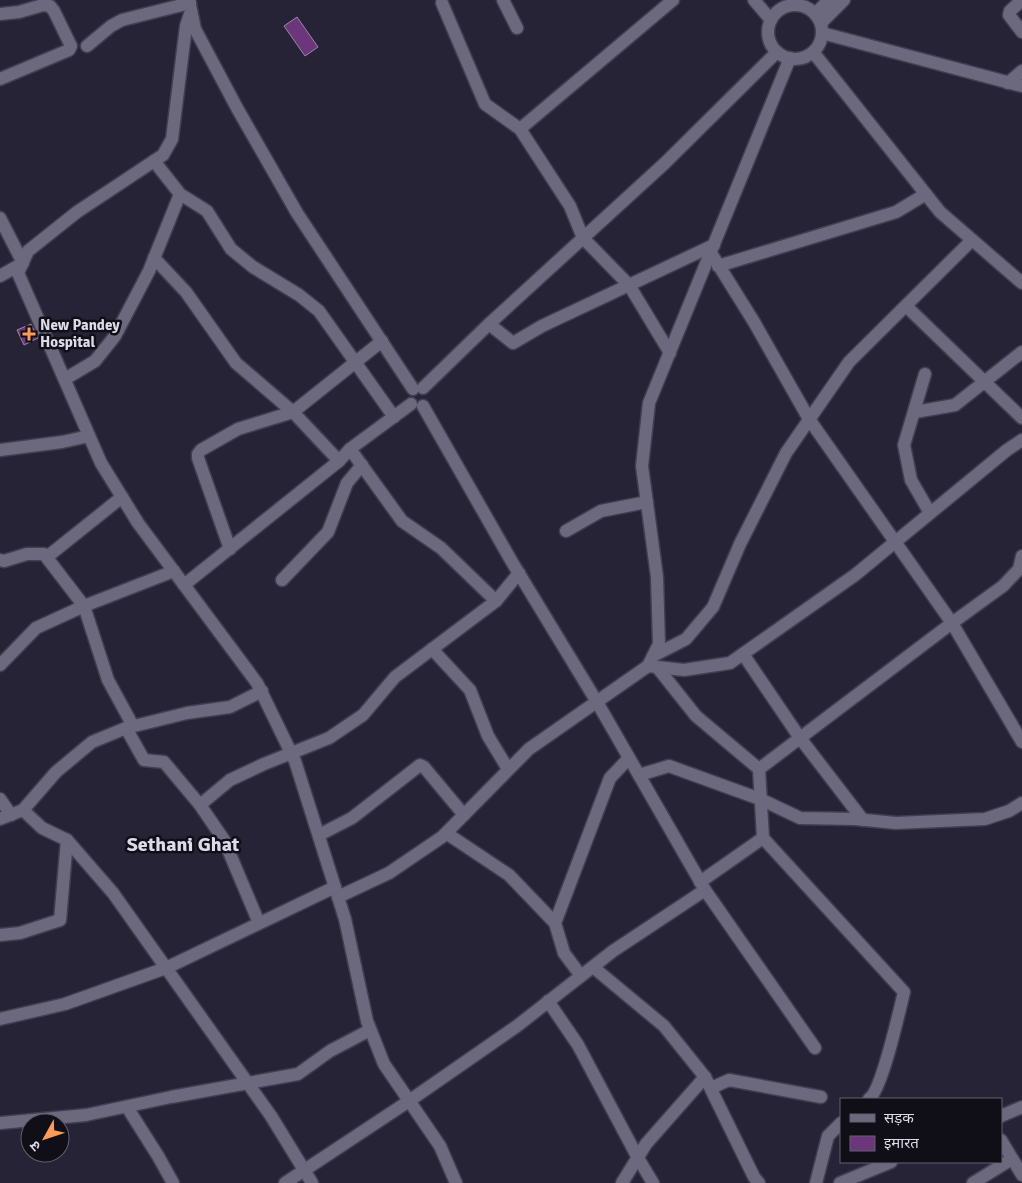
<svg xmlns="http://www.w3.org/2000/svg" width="1022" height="1183" font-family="Signika,'Noto Sans Devanagari',sans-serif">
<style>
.building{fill:#6c367d;stroke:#99899e}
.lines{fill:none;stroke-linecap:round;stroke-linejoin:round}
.minor-casing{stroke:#423e4e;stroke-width:15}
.minor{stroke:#6c687e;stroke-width:12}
.poi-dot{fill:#fe9b59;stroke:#100e17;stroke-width:2}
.labels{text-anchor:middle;stroke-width:5;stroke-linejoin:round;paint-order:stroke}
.poi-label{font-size:15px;font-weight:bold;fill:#dddbe8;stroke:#100e17;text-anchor:start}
.district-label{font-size:20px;font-weight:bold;fill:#dddbe8;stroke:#100e17}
</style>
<rect width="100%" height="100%" fill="#272336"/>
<g class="building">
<path d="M297,17L318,47L305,56L284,26Z"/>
<path d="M31,324L38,338L24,345L17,330Z"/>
</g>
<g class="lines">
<g class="minor-casing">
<g id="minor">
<path d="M189,0L195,29L237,108L297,213L413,389"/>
<path d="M503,0L517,28"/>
<path d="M754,0L771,20"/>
<path d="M1022,0L1010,11L1009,15L1022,32"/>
<path d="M442,3L485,104L520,129L570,206L583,238L629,285L670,353"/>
<circle cx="795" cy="32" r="27"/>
<path d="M191,11L186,26L172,139L163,155L77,212L28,251L18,273L101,463L138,523L257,683L295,761L345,919L367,1021L384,1064L440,1146L456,1183"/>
<path d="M0,14L19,12L43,5L50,6L54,11L71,46L69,50L0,79"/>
<path d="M815,14L829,0"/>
<path d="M821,23L844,0"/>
<path d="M822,33L1022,86"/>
<path d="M87,46L111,26L122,20L190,3"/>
<path d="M813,52L940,212L1022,283"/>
<path d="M1008,83L1022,71"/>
<path d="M520,129L673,0"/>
<path d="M154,161L180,194L207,211L231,249L253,267L299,295L319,311L394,417"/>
<path d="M0,218L23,263L0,276"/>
<path d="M711,253L754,322L809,419L952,623L1022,742"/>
<path d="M154,258L186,292L236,363L293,412L339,461"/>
<path d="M718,266L896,212L926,194"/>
<path d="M906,306L1022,418"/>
<path d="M489,324L513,343L542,326L714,245"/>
<path d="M925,374L904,445L911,480L930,513"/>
<path d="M65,379L95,361L115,336L149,271L180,194"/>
<path d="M423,388L489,324L665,163L777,52"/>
<path d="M915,412L955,405L1022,352"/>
<path d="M350,449L402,521L441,548L496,601"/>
<path d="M0,450L62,442L89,436"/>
<path d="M566,531L601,511L647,502"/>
<path d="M230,549L198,458V454L201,450L238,429L293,412L382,341"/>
<path d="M47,557L122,497"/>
<path d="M0,560L4,561L27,554H44L84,606L108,680L133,726"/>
<path d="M282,580L328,532L347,483L362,465"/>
<path d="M184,585L339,461L350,449L411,404"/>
<path d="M432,649L470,690L488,736L508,769"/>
<path d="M743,654L800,738L863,820"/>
<path d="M653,656L686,639L713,607L740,544L786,453L849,362L972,240"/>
<path d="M0,665L36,628L84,606L174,571"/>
<path d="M648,666L684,670L730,663L855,575L1007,450L1022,440"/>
<path d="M657,667L696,716L759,769"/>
<path d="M126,728L144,760L164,762L200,805L224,840L259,923"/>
<path d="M639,775L669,766L760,799L800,818L855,819L896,823L985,819L1009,811L1022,803"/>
<path d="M0,799L11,815"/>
<path d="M200,805L230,780L264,764L329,738L363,715L395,677L496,601L519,573"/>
<path d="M23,810L42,828L67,840L113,893L271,1116L312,1183"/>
<path d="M0,819L23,810L56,772L92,742L126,728L187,713L230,707L262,691"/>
<path d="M446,833L509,875L555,923"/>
<path d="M319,835L352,818L420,765L424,767L464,815"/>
<path d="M700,882L763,838"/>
<path d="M705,890L815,1048"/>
<path d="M338,897L389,873L442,837L529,749L648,666L659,644L657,577L642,466L649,403L790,58"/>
<path d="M0,935L20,933L60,920L67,840"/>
<path d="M593,967L664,1026L705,1077L754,1177L759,1183"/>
<path d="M581,976L564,953L555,923L610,778L629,758"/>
<path d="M548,1001L578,1045L638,1158L653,1183"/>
<path d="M0,1019L65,1004L166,968L335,887"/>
<path d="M711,1088L729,1080L821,1097"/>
<path d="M869,1099C882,1090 899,1012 904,992L763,838L759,769L952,623L1003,586L1019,569L1022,556"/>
<path d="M127,1107L158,1156L173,1183"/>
<path d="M1001,1116L1022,1107"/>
<path d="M0,1123L86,1115L171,1097L298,1074L330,1051L370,1030"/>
<path d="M1001,1140L1022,1175"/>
<path d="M285,1183L409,1101L517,1026L613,951L705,890L597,702L512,562L423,406"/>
<path d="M622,1183L646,1144L705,1077"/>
<path d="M816,1183L828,1136L841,1123"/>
<path d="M840,1183L891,1162"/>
<path d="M973,1183L1012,1159"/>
</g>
</g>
<use href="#minor" class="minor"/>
</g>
<path class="poi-dot" d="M26.5 326.5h5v5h5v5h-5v5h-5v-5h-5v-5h5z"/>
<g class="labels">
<g class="poi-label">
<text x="40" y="330">New Pandey<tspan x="40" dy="17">Hospital</tspan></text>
</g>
<g class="district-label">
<text x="183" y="851">Sethani Ghat</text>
</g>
</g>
<rect x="840" y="1098" width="162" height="65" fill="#100e17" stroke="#62606b"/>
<rect x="850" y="1114" width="25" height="8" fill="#6c687e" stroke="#62606b"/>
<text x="884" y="1123" font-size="15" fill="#dddbe8">सड़क</text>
<rect x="850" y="1136" width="25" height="15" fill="#6c367d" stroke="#62606b"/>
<text x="884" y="1148" font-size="15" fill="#dddbe8">इमारत</text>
<g transform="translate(45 1138) rotate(230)"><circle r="24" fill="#100e17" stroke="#62606b"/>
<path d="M0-4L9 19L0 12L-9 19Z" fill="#fe9b59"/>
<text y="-8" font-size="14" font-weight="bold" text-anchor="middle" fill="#dddbe8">उ</text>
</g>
</svg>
